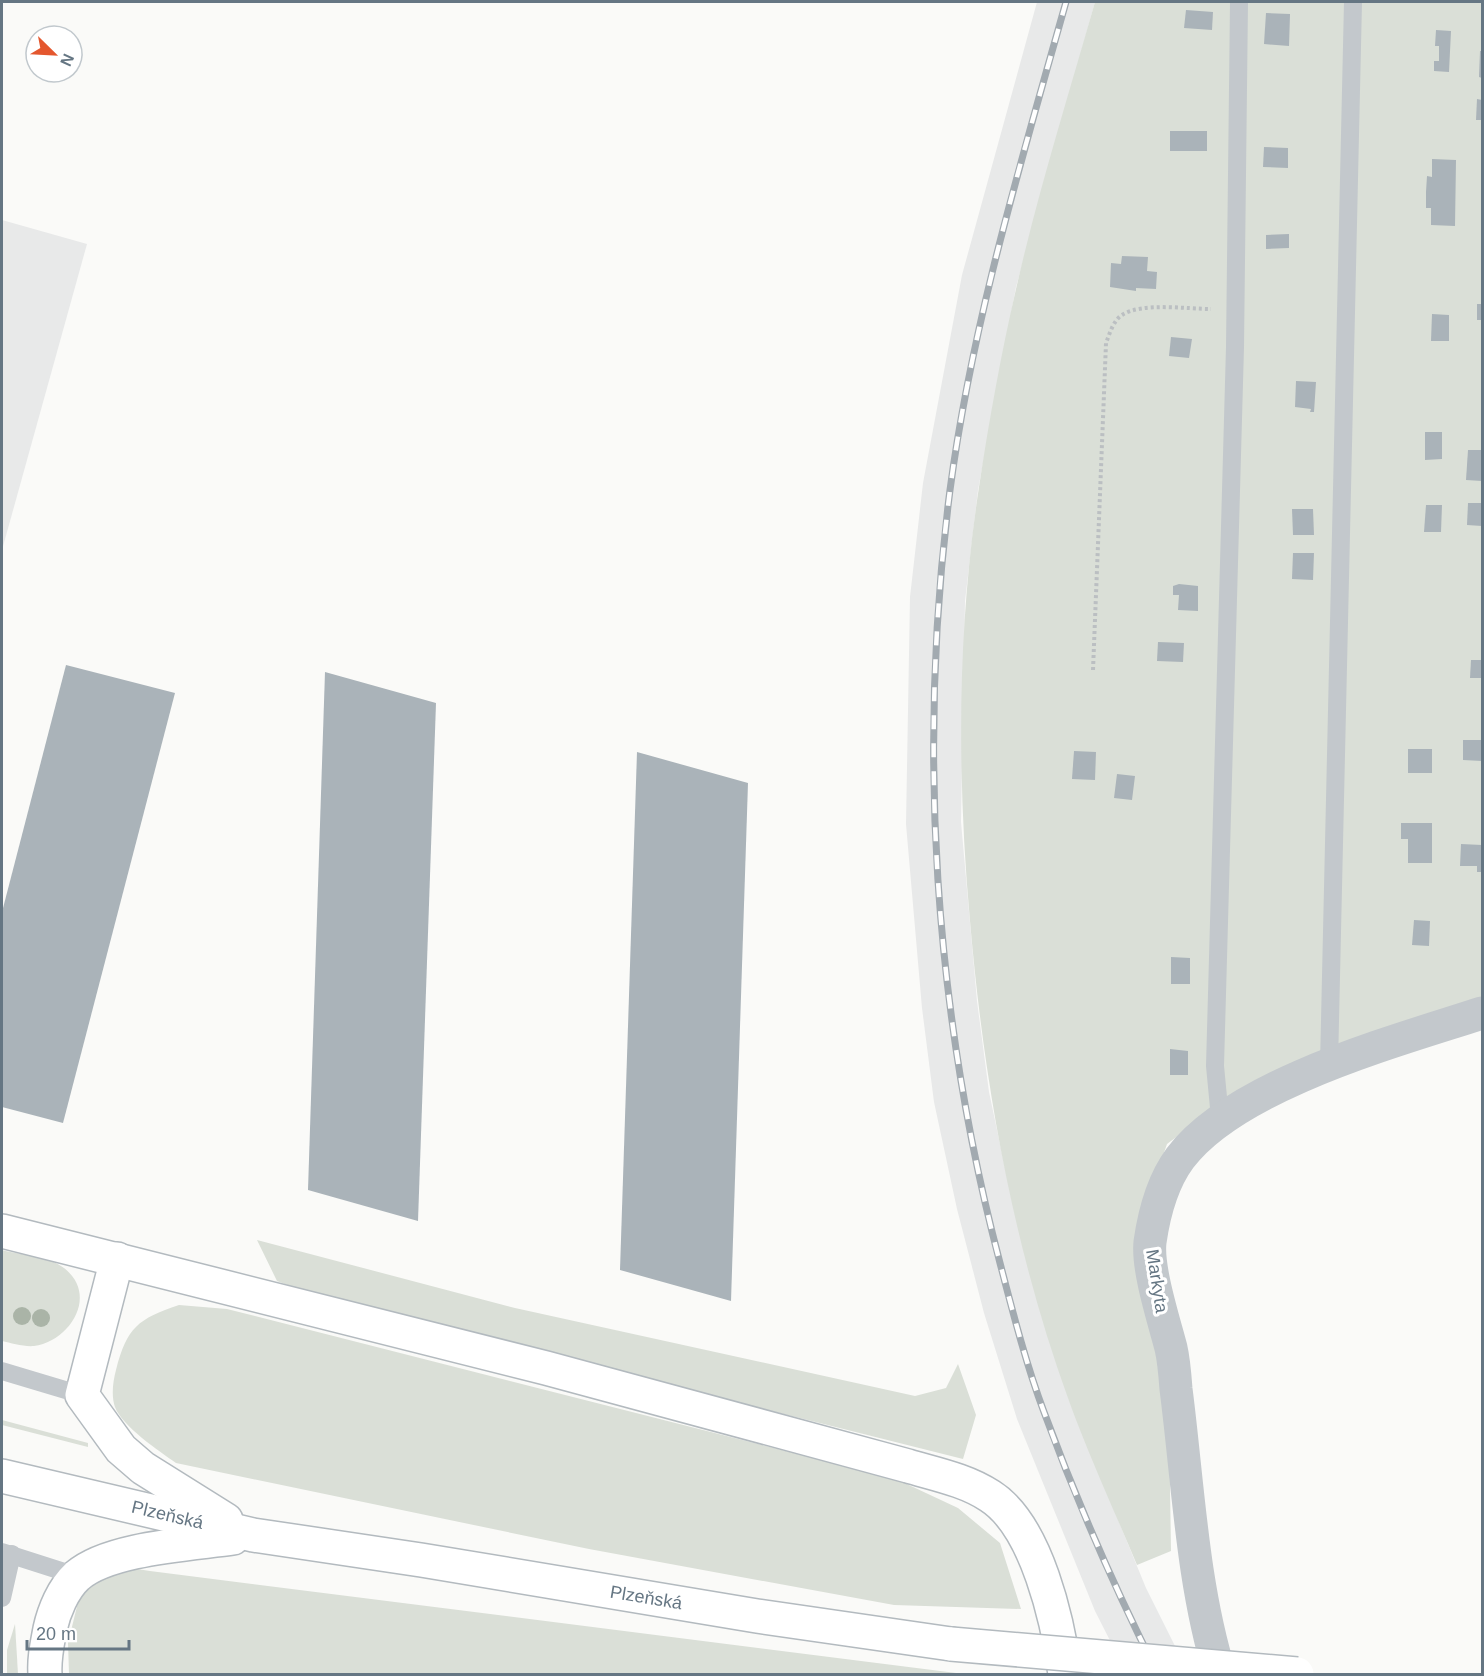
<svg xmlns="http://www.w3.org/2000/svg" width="1484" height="1676" font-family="Helvetica,sans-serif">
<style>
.built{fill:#e8e9e9}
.green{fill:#dadfd7}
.building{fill:#aab3b9}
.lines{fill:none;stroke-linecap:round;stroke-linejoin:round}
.secondary-casing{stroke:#b3babf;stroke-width:36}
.path{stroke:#bbbfc2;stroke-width:4;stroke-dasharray:3 3;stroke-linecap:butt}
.lane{stroke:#c3c8cc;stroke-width:18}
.street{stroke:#c3c8cc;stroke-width:33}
.secondary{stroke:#fff;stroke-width:33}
.rail-casing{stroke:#a2aab0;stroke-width:7}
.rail{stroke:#fff;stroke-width:4.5;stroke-dasharray:14;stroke-linecap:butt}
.secondary-bridge-casing{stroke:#b3babf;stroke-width:36;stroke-linecap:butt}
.secondary-bridge{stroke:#fff;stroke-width:33}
.tree{fill:#aab4a7}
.labels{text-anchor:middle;stroke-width:6;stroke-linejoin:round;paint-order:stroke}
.street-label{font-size:18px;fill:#657683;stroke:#fff}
</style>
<rect width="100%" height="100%" fill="#fafaf8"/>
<g class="built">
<path d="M1037,2H1095L1016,287L978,490L965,601L961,822L977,1001L989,1092L1011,1196L1037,1298L1069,1400L1146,1588L1189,1674H1127L1095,1611L1017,1419L984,1313L957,1209L934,1102L922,1008L906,824L910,597L923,483L962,275Z"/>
<path d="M2,220L87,244L2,550Z"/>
</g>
<g class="green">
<path d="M1095,2H1482V1013L1232,1095L1167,1144L1144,1210L1169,1421L1171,1551L1137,1565C1114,1510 1089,1456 1069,1401C1013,1247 984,1084 970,921C957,777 957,630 979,487C989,421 1001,354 1016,289C1038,192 1068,97 1095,2Z"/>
<path d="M257,1240L515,1308L915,1396L946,1388L958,1364L976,1415L963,1459L321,1298L277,1281Z"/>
<path d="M2,1250C20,1255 49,1256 64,1268C99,1295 70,1341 34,1346C24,1347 11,1343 2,1341Z"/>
<path d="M179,1305L227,1309L896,1479L958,1508L1000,1543L1021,1609L894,1605L589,1549L176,1463C159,1451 122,1426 115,1407C111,1396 113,1381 116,1370C127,1327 138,1319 179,1305Z"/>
<path d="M2,1420L88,1443V1447L2,1425Z"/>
<path d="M118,1566L150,1571L964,1674H69L68,1643L81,1590Z"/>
<path d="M15,1624L18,1674H7V1650Z"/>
</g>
<g class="building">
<path d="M1186,10L1213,12L1212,30L1184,28Z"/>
<path d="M1266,13L1290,14L1289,46L1264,44Z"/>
<path d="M1436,30L1451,31L1449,72L1434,71V61H1439V46H1435Z"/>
<path d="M1480,51H1482V78L1479,77Z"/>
<path d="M1477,99L1482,100V120H1476Z"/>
<rect x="1170" y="131" width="37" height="20"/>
<path d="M1264,147L1288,148V168L1263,167Z"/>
<path d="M1432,159L1456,160L1455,226L1431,225V208H1426V192L1427,176L1432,177Z"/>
<path d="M1289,234V248L1266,249V235Z"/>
<path d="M1122,256L1148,257L1147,271L1157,272L1156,289L1136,288V291L1110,287L1111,263L1121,264Z"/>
<rect x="1477" y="304" width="5" height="16"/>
<path d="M1432,314L1449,315V341H1431Z"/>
<path d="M1171,337L1192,339L1189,358L1169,356Z"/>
<path d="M1296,381L1316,382L1314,412H1310L1311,409L1295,407Z"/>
<path d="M1425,432H1442V459L1425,460Z"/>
<path d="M1468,450H1482V481L1466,480Z"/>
<path d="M1468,503H1482V526L1467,525Z"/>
<path d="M1426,505H1442L1441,532H1424Z"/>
<path d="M1292,509H1313L1314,535H1293Z"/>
<path d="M1293,553H1314L1313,580L1292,579Z"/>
<path d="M1179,584L1198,586V611L1178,610L1179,595H1173V586Z"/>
<path d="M1158,642L1184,643L1183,662L1157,661Z"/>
<path d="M1471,660H1482V678H1470Z"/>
<path d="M66,665L175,693L63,1123L2,1107V912Z"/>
<path d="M325,672L436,703L418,1221L308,1190Z"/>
<path d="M1463,740H1482V761L1463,760Z"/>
<rect x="1408" y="749" width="24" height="24"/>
<path d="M1074,751L1096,752L1095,780L1072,779Z"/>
<path d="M637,752L748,783L731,1301L620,1270Z"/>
<path d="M1117,774L1135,776L1132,800L1114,798Z"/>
<path d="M1401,823H1432V863H1408V839H1401Z"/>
<path d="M1461,844L1482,845V872H1477V866H1460Z"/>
<path d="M1414,920L1430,921L1429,946L1412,945Z"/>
<path d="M1171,957L1190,958V984H1171Z"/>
<path d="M1170,1049L1188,1051V1075H1170Z"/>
</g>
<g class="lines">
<g class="secondary-casing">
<g id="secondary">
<path d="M2,1231L546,1368L908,1466C935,1474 966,1480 990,1496C1037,1526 1058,1622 1065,1674"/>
<path d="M117,1259L82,1395L121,1449L143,1468L226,1520"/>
<path id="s1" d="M2,1476L253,1535L421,1560L757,1616L951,1644"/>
<path d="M45,1674C44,1658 47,1645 50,1629C54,1611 63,1589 77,1576C109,1548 192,1544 233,1538"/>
</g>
</g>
<path class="path" d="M1093,670L1106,343C1110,333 1113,321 1122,315C1142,302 1187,309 1211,309"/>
<g class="lane">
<path d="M1329,1065L1353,2"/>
<path d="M1220,1118L1215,1066L1235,347L1239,2"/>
<path d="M2,1371L82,1395"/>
<path d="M2,1552L77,1576"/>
<path d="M2,1598L12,1554"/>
</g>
<path class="street" d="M1220,1674C1192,1584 1188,1482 1176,1389C1175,1375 1174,1361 1171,1348C1164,1321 1147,1269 1150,1242C1154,1214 1163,1181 1180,1158C1236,1084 1396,1041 1482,1013"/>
<use href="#secondary" class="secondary"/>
<g class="rail-casing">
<path id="rail" d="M1066,2C1021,162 972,324 950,490C917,748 934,1012 1000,1263C1013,1313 1026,1364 1044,1412C1077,1502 1115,1589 1158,1674"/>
</g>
<use href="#rail" class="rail"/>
<g class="secondary-bridge-casing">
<path id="secondary-bridge" d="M951,1644L1297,1674"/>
</g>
<use href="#secondary-bridge" class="secondary-bridge"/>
</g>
<g class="tree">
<circle cx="22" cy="1316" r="9"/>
<circle cx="41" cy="1318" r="9"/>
</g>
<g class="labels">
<g class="street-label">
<text transform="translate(1157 1281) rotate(81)" y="6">Markyta</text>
<text dy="6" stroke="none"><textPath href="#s1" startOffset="170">Plzeňská</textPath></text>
<text dy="6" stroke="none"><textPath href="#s1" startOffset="656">Plzeňská</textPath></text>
</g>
</g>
<rect width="1484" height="1676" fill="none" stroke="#657683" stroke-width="6"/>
<g transform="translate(54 54) rotate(114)"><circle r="28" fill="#ffffff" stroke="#c1c8cd" stroke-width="1.5"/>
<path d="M0-4.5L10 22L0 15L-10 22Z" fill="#e4572e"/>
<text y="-9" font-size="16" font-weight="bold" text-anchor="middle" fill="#657683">N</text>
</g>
<path d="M27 1640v9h102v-9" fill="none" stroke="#657683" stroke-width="3"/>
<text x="36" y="1640" font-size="18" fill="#657683" stroke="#ffffff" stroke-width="4.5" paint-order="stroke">20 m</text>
</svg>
